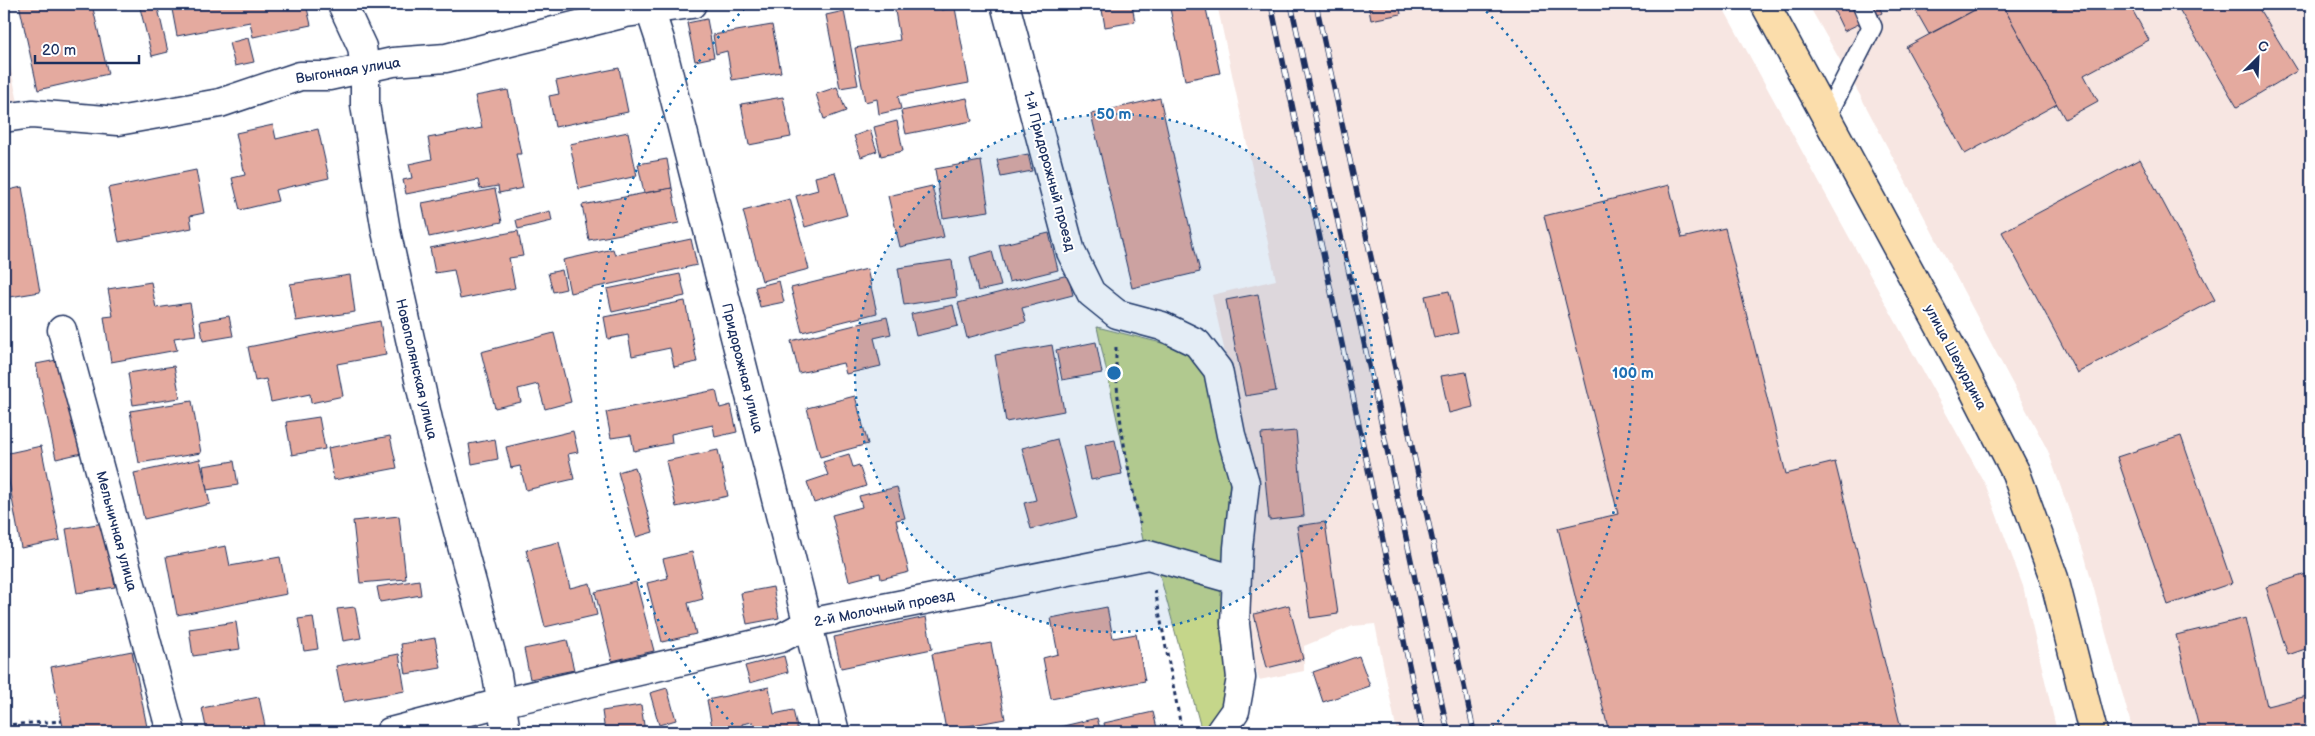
<svg xmlns="http://www.w3.org/2000/svg" width="2315" height="736" font-family="'Balsamiq Sans',sans-serif">
<style>
.built{fill:#f7e6e2}
.green{fill:#c5d68a;stroke:#708274}
.building{fill:#e4aa9f;stroke:#1b2f5e}
.lines{fill:none;stroke-linecap:round;stroke-linejoin:round}
.lane-casing{stroke:#1b2f5e;stroke-width:22}
.street-casing{stroke:#1b2f5e;stroke-width:31}
.primary-casing{stroke:#1b2f5e;stroke-width:31}
.path{stroke:#1b2f5e;stroke-width:3;stroke-dasharray:4 4;stroke-linecap:butt}
.lane{stroke:#fff;stroke-width:19}
.street{stroke:#fff;stroke-width:28}
.primary{stroke:#fbddab;stroke-width:28}
.rail-casing{stroke:#1b2f5e;stroke-width:5.5}
.rail{stroke:#fff;stroke-width:4;stroke-dasharray:11;stroke-linecap:butt}
.ring{fill:none;stroke:#1f6fb2;stroke-width:2.5;stroke-dasharray:2.5 5}
.labels{text-anchor:middle;stroke-width:4;stroke-linejoin:round;paint-order:stroke}
.street-label{font-size:14px;fill:#1b2f5e;stroke:#fff}
.centre{fill:#1f6fb2;stroke:#fff;stroke-width:2.5}
.ring-label{font-size:15px;text-anchor:middle;font-weight:bold;fill:#1f6fb2;stroke:#fff;stroke-width:4;stroke-linejoin:round;paint-order:stroke}
</style>
<rect width="100%" height="100%" fill="#fff"/>
<filter id="ink" filterUnits="userSpaceOnUse"><feTurbulence type="fractalNoise" baseFrequency=".02" numOctaves="2"/><feDisplacementMap in="SourceGraphic" scale="10" xChannelSelector="R" yChannelSelector="G"/><feConvolveMatrix kernelMatrix="1 2 1 2 8 2 1 2 1" color-interpolation-filters="sRGB"/></filter>
<g filter="url(#ink)">
<g class="built">
<path d="M1217,4H1721L1986,486L2023,586L2057,732H1397L1375,624L1353,626L1304,646V671L1259,680L1245,626L1254,539L1253,476L1212,295L1276,280Z"/>
<path d="M1808,4H2311V732H2133L2084,553L2048,451L1861,97Z"/>
<path d="M4,39L18,102L4,104Z"/>
</g>
<path class="green" d="M1097,327L1182,348L1207,373L1230,477L1220,622L1231,689L1224,708L1206,732H1202L1158,568L1143,540Z"/>
<g class="building">
<path d="M19,4H92L108,74L38,90Z"/>
<path d="M139,4H157L168,52L152,56Z"/>
<path d="M171,4H306L311,25L253,37L250,22L177,36Z"/>
<path d="M427,4H456L428,10Z"/>
<path d="M902,4H941L942,10L955,8L969,83L898,96L901,109L879,114L877,99L865,102L855,48L900,40L894,5Z"/>
<path d="M1101,4H1132L1135,22L1105,27Z"/>
<path d="M1169,4H1205L1220,73L1185,80Z"/>
<path d="M1368,4H1399L1401,14L1371,20Z"/>
<path d="M1831,4H1878L1882,13L1844,31Z"/>
<path d="M1912,4H1986L1929,34Z"/>
<path d="M1986,4H2002L2057,104L1965,154L1906,47Z"/>
<path d="M2002,4H2129L2149,40L2084,75L2098,101L2065,119Z"/>
<path d="M2176,4H2256L2297,71L2237,107Z"/>
<path d="M844,11L858,85L840,88L826,15Z"/>
<path d="M707,19L714,57L695,61L687,23Z"/>
<path d="M772,25L781,72L732,80L727,51L716,54L713,35Z"/>
<path d="M248,38L254,62L235,66L229,43Z"/>
<path d="M619,68L628,112L555,127L549,96L559,94L556,81Z"/>
<path d="M837,87L846,111L824,119L816,94Z"/>
<path d="M508,90L521,154H516L523,188L499,193L498,186L480,189L478,180L406,194L403,180L412,178L409,164L432,159L428,138L482,128L475,96Z"/>
<path d="M783,97L791,137L749,145L741,104Z"/>
<path d="M967,98L972,121L906,134L901,111Z"/>
<path d="M1160,98L1200,272L1132,288L1091,114Z"/>
<path d="M897,121L903,151L881,156L874,127Z"/>
<path d="M273,125L276,139L318,129L329,178L275,190L278,201L240,210L232,178L245,175L236,133Z"/>
<path d="M870,130L877,151L861,157L854,136Z"/>
<path d="M628,132L637,176L579,189L570,144Z"/>
<path d="M1028,154L1032,171L1001,177L997,160Z"/>
<path d="M667,159L672,188L644,193L638,164Z"/>
<path d="M2140,159L2215,300L2077,373L2002,232Z"/>
<path d="M981,161L989,211L943,218L935,169Z"/>
<path d="M196,170L204,213L190,216L192,228L119,242L108,188Z"/>
<path d="M835,172L847,215L805,227L796,196L818,190L815,177Z"/>
<path d="M1669,185L1682,238L1725,228L1786,474L1835,462L1902,732H1609L1558,528L1618,514L1544,216Z"/>
<path d="M932,186L944,237L900,247L888,196Z"/>
<path d="M22,187L40,292L4,298V191Z"/>
<path d="M672,188L679,223L589,240L582,205Z"/>
<path d="M495,189L502,222L429,237L422,203Z"/>
<path d="M790,199L809,269L762,281L743,211Z"/>
<path d="M550,211L552,221L518,229L516,220Z"/>
<path d="M518,231L523,256L509,258L515,288L460,299L454,270L435,273L430,248Z"/>
<path d="M1049,233L1058,270L1009,282L999,245Z"/>
<path d="M691,239L697,265L570,293L563,260L613,249L615,255Z"/>
<path d="M992,251L1001,286L978,291L970,257Z"/>
<path d="M952,260L957,297L904,305L898,268Z"/>
<path d="M867,269L877,313L802,332L791,288Z"/>
<path d="M562,270L566,289L553,292L548,273Z"/>
<path d="M680,274L685,296L612,312L607,289Z"/>
<path d="M350,275L355,312L296,321L290,284Z"/>
<path d="M1068,275L1073,295L1022,308L1026,322L967,338L958,303Z"/>
<path d="M779,281L784,302L760,307L755,287Z"/>
<path d="M151,282L156,308L190,303L196,335L174,338L177,350L111,362L104,317L113,316L108,289Z"/>
<path d="M1449,291L1458,333L1434,338L1425,296Z"/>
<path d="M1258,294L1276,391L1245,396L1226,300Z"/>
<path d="M685,301L697,362L674,367L670,348L632,356L628,335L608,339L604,317Z"/>
<path d="M953,305L958,326L916,336L911,314Z"/>
<path d="M229,316L233,336L203,341L200,321Z"/>
<path d="M887,317L891,334L874,338L881,366L846,374L843,363L799,373L791,341Z"/>
<path d="M380,321L386,355L337,364L343,396L311,403L310,394L271,402L266,379L255,381L248,347Z"/>
<path d="M554,333L571,402L545,409L538,384L518,389L521,402L495,408L481,352Z"/>
<path d="M1096,342L1102,373L1062,380L1056,350Z"/>
<path d="M1052,345L1064,411L1006,422L995,355Z"/>
<path d="M62,359L82,453L56,459L36,364Z"/>
<path d="M174,366L180,398L133,405L128,373Z"/>
<path d="M1466,372L1473,407L1449,413L1441,376Z"/>
<path d="M716,390L720,408L731,405L737,432L715,437L713,425L671,434L672,443L634,451L631,435L611,438L606,412Z"/>
<path d="M855,396L868,444L820,457L807,408Z"/>
<path d="M192,401L201,453L139,463L130,411Z"/>
<path d="M319,417L325,449L292,455L286,422Z"/>
<path d="M573,431L578,452L568,454L574,479L526,490L520,466L511,468L506,447Z"/>
<path d="M1296,431L1304,516L1269,520L1261,434Z"/>
<path d="M390,436L397,468L334,480L328,448Z"/>
<path d="M2181,436L2232,583L2168,605L2117,457Z"/>
<path d="M495,439L498,459L472,464L469,444Z"/>
<path d="M1057,439L1078,517L1031,529L1024,503L1036,500L1022,448Z"/>
<path d="M1115,440L1122,474L1091,480L1084,446Z"/>
<path d="M41,446L60,540L21,548L4,454Z"/>
<path d="M718,450L728,496L676,507L666,461Z"/>
<path d="M849,454L853,467L859,465L866,486L814,503L807,482L828,475L823,462Z"/>
<path d="M200,459L210,504L144,519L134,473Z"/>
<path d="M234,461L238,485L207,490L203,466Z"/>
<path d="M635,467L653,532L636,537L618,472Z"/>
<path d="M897,487L905,518L896,520L909,572L881,579L880,573L849,581L832,515L862,507L859,496Z"/>
<path d="M399,516L406,579L360,583L353,521Z"/>
<path d="M1325,522L1338,614L1310,618L1297,526Z"/>
<path d="M104,523L115,587L77,593L66,529Z"/>
<path d="M559,542L570,588L590,583L597,615L545,627L526,550Z"/>
<path d="M226,546L230,566L280,557L287,594L177,615L166,557Z"/>
<path d="M692,552L703,599L688,603L696,634L662,642L647,583L668,578L663,559Z"/>
<path d="M2309,573L2311,579V647L2288,655L2266,587Z"/>
<path d="M419,580L421,595L380,602L377,587Z"/>
<path d="M636,582L654,651L612,661L595,592Z"/>
<path d="M773,587L779,618L747,624L741,593Z"/>
<path d="M1289,605L1303,659L1267,668L1254,614Z"/>
<path d="M355,607L361,638L343,641L337,609Z"/>
<path d="M1107,607L1113,638L1136,634L1145,681L1051,699L1043,658L1058,654L1051,618Z"/>
<path d="M313,617L318,649L304,651L298,619Z"/>
<path d="M926,617L932,649L841,668L834,637Z"/>
<path d="M2246,618L2267,706L2311,695V732H2200L2176,635Z"/>
<path d="M236,622L240,649L193,656L189,629Z"/>
<path d="M435,638L441,668L406,674L401,644Z"/>
<path d="M567,640L574,670L530,679L524,649Z"/>
<path d="M991,643L1005,719L946,730L932,654Z"/>
<path d="M132,651L148,732H64L51,667Z"/>
<path d="M399,654L405,691L343,702L336,666Z"/>
<path d="M784,656L788,672L750,683L745,666Z"/>
<path d="M1359,656L1370,686L1323,702L1313,672Z"/>
<path d="M769,687L774,714L793,710L798,732H755L753,722L742,724L743,732H713L707,700Z"/>
<path d="M667,688L676,720L659,725L650,693Z"/>
<path d="M259,697L265,726L232,732H207L202,708Z"/>
<path d="M641,705L645,732H605L602,711Z"/>
<path d="M1153,712L1158,732H1106L1104,723Z"/>
<path d="M1097,718L1101,732H1048L1047,730Z"/>
<path d="M1993,727L1994,732H1969Z"/>
</g>
<g class="lines">
<g class="lane-casing">
<path id="lane" d="M1826,117L1872,27L1862,4"/>
</g>
<g class="street-casing">
<g id="street">
<path d="M342,4L362,47L365,69V105L386,231L429,424L497,675L506,732"/>
<path d="M648,4L660,40L835,732"/>
<path d="M1005,4L1071,252L1091,293L1117,314L1162,326L1197,343L1218,370L1231,435L1245,483L1238,548L1235,624L1241,678L1235,711L1220,732"/>
<path d="M4,118L32,114L118,121L220,103L300,76H329L393,62L446,58L626,13L692,4"/>
<path d="M62,330L171,732"/>
<path d="M390,732L501,703L781,638L809,623L1148,555L1236,580"/>
</g>
</g>
<g class="primary-casing">
<path id="primary" d="M1765,4L1965,373L2016,473L2054,578L2093,732"/>
</g>
<g class="path">
<path d="M1252,6L1266,4"/>
<path d="M1116,347C1115,406 1127,466 1140,523"/>
<path d="M1155,590L1182,732"/>
<path d="M4,725L62,721"/>
</g>
<use href="#lane" class="lane"/>
<use href="#street" class="street"/>
<use href="#primary" class="primary"/>
<g class="rail-casing">
<g id="rail">
<path d="M1271,4L1423,732"/>
<path d="M1291,4L1448,732"/>
<path d="M1316,4L1474,732"/>
</g>
</g>
<use href="#rail" class="rail"/>
</g>
</g>
<circle cx="1114" cy="373" r="259" fill="#1f6fb2" fill-opacity=".12"/>
<g class="ring">
<circle cx="1114" cy="373" r="259"/>
<path d="M738 730A519 519 0 0 1 747 6M1481 6A519 519 0 0 1 1490 730"/>
</g>
<g class="labels">
<g class="street-label">
<text transform="translate(348 70) rotate(-9)" y="5">Выгонная улица</text>
<text transform="translate(1050 171) rotate(75)" y="5">1-й Придорожный проезд</text>
<text transform="translate(1956 357) rotate(62)" y="5">улица Шехурдина</text>
<text transform="translate(743 368) rotate(76)" y="5">Придорожная улица</text>
<text transform="translate(417 369) rotate(77)" y="5">Новополянская улица</text>
<text transform="translate(117 531) rotate(75)" y="5">Мельничная улица</text>
<text transform="translate(884 608) rotate(-11)" y="5">2-й Молочный проезд</text>
</g>
</g>
<circle cx="1114" cy="373" r="8" class="centre"/>
<g class="ring-label">
<text x="1114" y="119">50 m</text>
<text x="1633" y="378">100 m</text>
</g>
<rect width="2315" height="736" fill="none" stroke="#fff" stroke-width="20"/>
<rect x="10" y="10" width="2295" height="716" fill="none" stroke="#1b2f5e" stroke-width="2" filter="url(#ink)"/>
<g transform="translate(2258 58) rotate(24)" stroke="#ffffff" stroke-width="4" paint-order="stroke">
<path d="M0-4L9 19L0 12L-9 19Z" fill="#1b2f5e"/>
<text y="-8" font-size="14" font-weight="bold" text-anchor="middle" fill="#1b2f5e">С</text>
</g>
<path d="M35 55v8h104v-8" fill="none" stroke="#1b2f5e" stroke-width="2.5"/>
<text x="42" y="55" font-size="15" fill="#1b2f5e" stroke="#ffffff" stroke-width="4" paint-order="stroke">20 m</text>
</svg>
